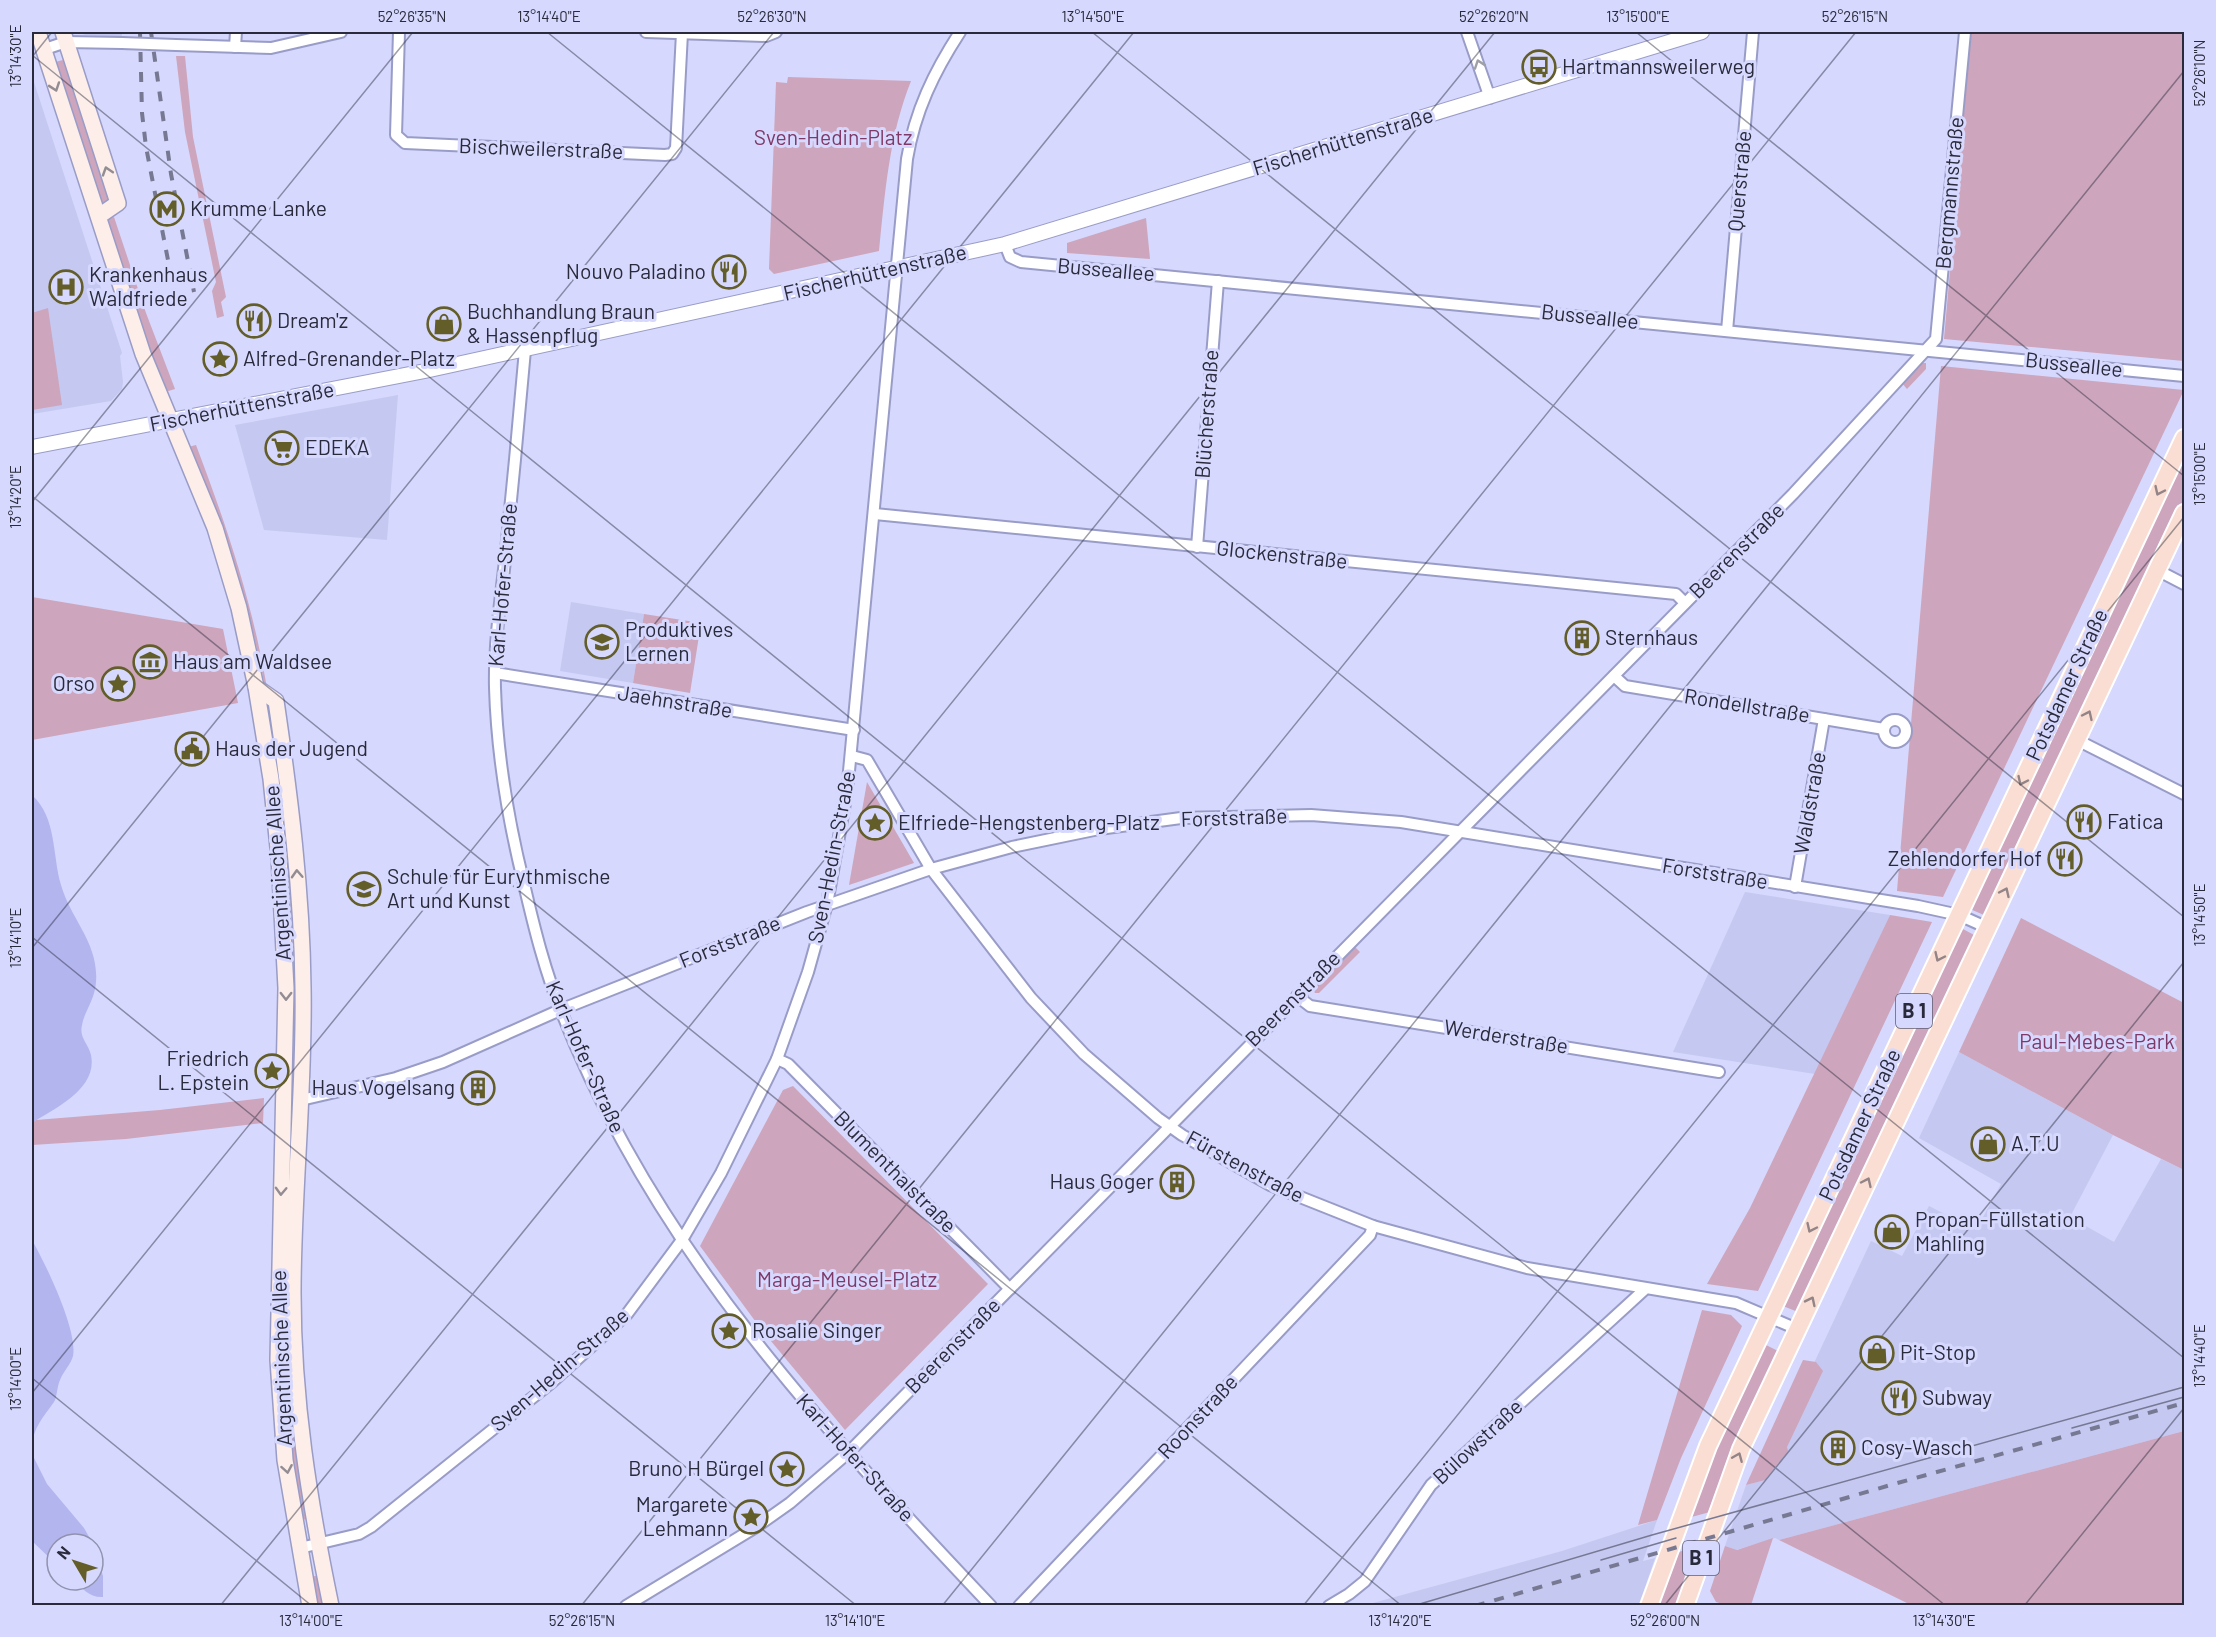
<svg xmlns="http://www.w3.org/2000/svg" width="2216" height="1637" font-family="Barlow,sans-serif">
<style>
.built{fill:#c5c8f1}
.green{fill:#cda5bc}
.water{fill:#b3b5ef}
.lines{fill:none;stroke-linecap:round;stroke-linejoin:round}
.minor-casing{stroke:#999cc7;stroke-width:14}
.tertiary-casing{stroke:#999cc7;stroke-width:16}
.secondary-casing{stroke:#999cc7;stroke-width:18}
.primary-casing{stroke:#fff;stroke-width:20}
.minor{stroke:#fff;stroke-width:10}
.tertiary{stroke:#fff;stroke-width:14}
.secondary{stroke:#fdeee9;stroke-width:15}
.primary{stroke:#fbded3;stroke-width:16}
.tram{stroke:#777993;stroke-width:1.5}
.rail{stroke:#777993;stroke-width:4;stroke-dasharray:10 10;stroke-linecap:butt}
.minor-bridge-casing{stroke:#999cc7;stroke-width:14;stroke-linecap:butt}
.minor-bridge{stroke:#fff;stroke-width:10}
.oneway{stroke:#9f9fa7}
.oneway2{stroke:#938c92}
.oneway3{stroke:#928487}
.ticks{fill:none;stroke:#292a3b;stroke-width:1.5;stroke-opacity:0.45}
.labels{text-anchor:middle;stroke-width:6;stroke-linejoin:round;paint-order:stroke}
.shield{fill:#d6d8fd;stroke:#5d5e75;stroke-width:1.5}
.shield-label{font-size:20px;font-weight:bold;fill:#292a3b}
.poi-label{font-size:21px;fill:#292a3b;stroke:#d6d8fd;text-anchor:start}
.park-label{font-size:21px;fill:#7e3967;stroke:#d6d8fd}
.street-label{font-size:21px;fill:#292a3b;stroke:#d6d8fd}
.neatline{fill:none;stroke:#292a3b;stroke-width:2}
.ticks-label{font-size:15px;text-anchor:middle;fill:#292a3b}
</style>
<rect width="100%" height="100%" fill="#d6d8fd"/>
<g class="built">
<path d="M75,32H122V37L86,35Z"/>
<path d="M32,76L122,353L120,356L123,382L122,389L111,401L32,414Z"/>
<path d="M398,395L387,540L264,530L235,425Z"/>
<path d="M571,602L644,614L633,683L560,671Z"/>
<path d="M1745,892L1890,915L1815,1074L1673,1052Z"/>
<path d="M1959,1052L2113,1135L2070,1217L2114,1242L2161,1159L2184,1170V1431L1779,1540L1775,1538L1736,1550L1725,1546L1746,1485L1765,1479L1793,1408L1871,1241L1902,1256L1929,1206L1976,1230L2001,1184L1919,1138Z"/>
<path d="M1657,1520L1643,1561L1655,1558L1639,1605L1362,1606L1562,1551Z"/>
</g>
<g class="green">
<path d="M1971,32H2184V361L1944,339Z"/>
<path d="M176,56H185L193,137L226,297L221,302L224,316L217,318L212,291L216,282L185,132Z"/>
<path d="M63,60L109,202L102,205L55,62Z"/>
<path d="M788,77L911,81C889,136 885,193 879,251L774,274L769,269L776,82L787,83Z"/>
<path d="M114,217L146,313L175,389L165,392L137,317L107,219Z"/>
<path d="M1146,218L1150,259L1067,253V243Z"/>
<path d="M48,308L62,405L32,410V313Z"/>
<circle cx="212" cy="360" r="7"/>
<path d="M1921,363H1926V369L1907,389L1902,383Z"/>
<path d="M1941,366L2184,390L1943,897L1897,891Z"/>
<path d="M196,445C220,508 242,572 257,638C284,761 295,887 296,1012C297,1120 285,1227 287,1335C288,1397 295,1458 308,1519L300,1520C290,1445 282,1368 283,1291C285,1198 293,1105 294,1012C294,863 279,707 234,564C221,524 204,485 188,447Z"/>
<path d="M2184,451V499L1984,915L1970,909Z"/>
<path d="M32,597L223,629L238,703L32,740Z"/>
<path d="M644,614L701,623L690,693L633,683Z"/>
<path d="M867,782L914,863L849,885Z"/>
<path d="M1890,915L1932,922L1758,1291L1707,1284L1750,1208Z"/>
<path d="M2021,918L2184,1003V1170L2113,1135L1959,1052Z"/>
<path d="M1961,928L1976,936L1798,1312L1783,1306Z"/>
<path d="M1355,947L1360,952L1319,993H1315L1313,990Z"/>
<path d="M793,1086L988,1284L845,1430L761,1329L700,1246L783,1090Z"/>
<path d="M264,1098L263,1123L126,1139L32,1145V1123L36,1120L160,1110Z"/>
<path d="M1702,1310L1731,1315L1742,1326L1681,1458L1657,1520L1638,1525Z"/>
<path d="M1762,1343L1780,1352L1728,1462L1710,1512L1684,1519Z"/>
<path d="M1803,1360L1816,1362L1823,1371L1787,1447L1788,1451L1765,1480L1746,1485Z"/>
<path d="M2184,1431V1605H1911L1779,1540Z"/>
<path d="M1773,1538L1751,1605H1726L1716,1602L1710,1591L1725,1546L1737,1550Z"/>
<path d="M1699,1546L1679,1605L1655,1606L1672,1554Z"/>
<path d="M319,1575L325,1605H316L311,1577Z"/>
</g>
<g class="water">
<path d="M32,795C57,818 52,854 61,885C71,920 99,943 96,982C95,1000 84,1012 82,1025C79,1038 88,1043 91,1055C98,1089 55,1108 32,1123Z"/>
<path d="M32,1240C45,1263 78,1330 73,1356C71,1364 63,1372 60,1380C57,1386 57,1398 54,1402C44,1416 33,1428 32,1446Z"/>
<path d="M32,1454L47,1484L84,1528L93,1544H57V1565L32,1541Z"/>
<path d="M93,1544L103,1576V1597C90,1598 82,1588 73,1580H93Z"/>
</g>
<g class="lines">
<g class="minor-casing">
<g id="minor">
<path d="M399,32L396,135L405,143L665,155L672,154L676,148L682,33"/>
<path d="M646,32L766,36L776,32"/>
<path d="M1467,32L1490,98"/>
<path d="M176,45L271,48L341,32"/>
<path d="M235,47L236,32"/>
<path d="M42,50L66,42L122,43"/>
<path d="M1005,244L1010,257L1021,262L2184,376"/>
<path d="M1727,331L1753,32"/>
<path d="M525,350C519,420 512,491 505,561C500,603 494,646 495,688C497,754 508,820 524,884C534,927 545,972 562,1013C654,1248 821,1426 991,1606"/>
<path d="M875,514L1676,594L1685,603"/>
<path d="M1197,547L1218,281"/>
<path d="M2157,570L2184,584"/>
<path d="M495,673L854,730"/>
<path d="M1614,676L1625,686L1884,729"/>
<circle cx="1895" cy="731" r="11"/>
<path d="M2077,740L2184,794"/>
<path d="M852,756L867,760L931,869L1031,998L1084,1054L1158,1118L1182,1135L1270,1185L1373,1226L1527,1268L1736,1303L1797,1329"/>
<path d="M1795,887L1824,719"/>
<path d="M1297,996L1310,1006L1719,1072"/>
<path d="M777,1059L788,1064L1010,1289"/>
<path d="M301,1100L396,1078L443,1062L560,1010L807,912L931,869L1012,847L1099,829L1181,818L1311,815L1401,822L1918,906L1959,915L1988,928"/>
<path d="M300,1548L359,1534L371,1527L552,1382L627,1314L682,1240L721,1173L777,1059L808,972L827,904L847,792L907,159C915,111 934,72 960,32"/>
<path d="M626,1606L756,1527L790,1503L848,1453L1793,494L1936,339L1965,32"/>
<path d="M1019,1606L1370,1235L1373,1226"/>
<path d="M1329,1606L1349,1594L1365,1581L1431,1485L1644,1290"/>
</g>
</g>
<g class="tertiary-casing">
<path id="tertiary" d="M32,447L425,371L1005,244L1702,32"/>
</g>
<g class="secondary-casing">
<g id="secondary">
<path d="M38,32L143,354L215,528L239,608L256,687L271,779L279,857L286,988L278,1360L285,1460L310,1606"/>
<path d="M63,32L118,203L99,216"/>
<path d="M256,687L276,701C290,796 302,891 303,987C305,1089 293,1191 293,1293C293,1401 309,1500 331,1606"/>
</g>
</g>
<g class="primary-casing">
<g id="primary">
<path d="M1649,1606L1708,1446L2184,438"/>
<path d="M1685,1606L1741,1449L2184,513"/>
</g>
</g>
<use href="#minor" class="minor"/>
<use href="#tertiary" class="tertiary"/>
<use href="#secondary" class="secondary"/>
<use href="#primary" class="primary"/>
<g class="tram">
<path d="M2072,1428L2184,1397"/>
<path d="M1601,1560L1676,1538"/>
<path d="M1413,1606L1652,1535L2184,1387"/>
</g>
<g class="rail">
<path d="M140,32L142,113L146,147L175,296"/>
<path d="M151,32L171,174L194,292"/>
<path d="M1475,1606L1894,1484L2184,1403"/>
</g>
<g class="minor-bridge-casing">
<path id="minor-bridge" d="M122,43L176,45"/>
</g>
<use href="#minor-bridge" class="minor-bridge"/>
</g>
<defs><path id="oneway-chevron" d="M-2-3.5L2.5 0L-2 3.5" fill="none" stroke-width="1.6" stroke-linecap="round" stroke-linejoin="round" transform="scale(1.5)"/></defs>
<use class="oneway" href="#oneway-chevron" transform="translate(1479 64) rotate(-109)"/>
<g class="oneway2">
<use href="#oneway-chevron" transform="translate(55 87) rotate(71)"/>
<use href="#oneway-chevron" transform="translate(107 171) rotate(-108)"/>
<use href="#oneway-chevron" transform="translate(297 874) rotate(-93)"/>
<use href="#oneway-chevron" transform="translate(286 996) rotate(90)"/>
<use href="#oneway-chevron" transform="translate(281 1191) rotate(92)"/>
<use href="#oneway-chevron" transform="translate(287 1469) rotate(80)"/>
</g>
<g class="oneway3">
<use href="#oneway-chevron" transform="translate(2159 491) rotate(115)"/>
<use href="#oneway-chevron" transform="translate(2088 715) rotate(-65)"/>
<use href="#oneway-chevron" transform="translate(2022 781) rotate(115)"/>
<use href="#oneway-chevron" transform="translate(2005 892) rotate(-65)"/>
<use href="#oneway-chevron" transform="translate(1939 957) rotate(115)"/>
<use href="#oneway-chevron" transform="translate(1867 1182) rotate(-65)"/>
<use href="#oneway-chevron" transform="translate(1811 1228) rotate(115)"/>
<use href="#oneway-chevron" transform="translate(1811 1301) rotate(-64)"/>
<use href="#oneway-chevron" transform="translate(1738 1457) rotate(-67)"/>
</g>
<path class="ticks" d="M547,32L2184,1358M1092,32L2184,917M1636,32L2184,476M2181,32L2184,35M32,55L1946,1606M32,57L52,32M32,496L1402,1606M32,502L413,32M32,937L857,1606M32,948L774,32M32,1378L312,1606M32,1393L1134,32M220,1606L1495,32M581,1606L1856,32M942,1606L2184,71M1303,1606L2184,517M1664,1606L2184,962M2024,1606L2184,1408"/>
<defs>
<g id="bus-ring" transform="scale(1.725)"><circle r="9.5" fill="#d6d8fd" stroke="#635d29" stroke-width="1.5"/><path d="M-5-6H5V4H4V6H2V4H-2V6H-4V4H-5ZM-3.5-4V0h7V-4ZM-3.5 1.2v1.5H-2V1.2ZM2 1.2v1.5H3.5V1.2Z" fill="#635d29"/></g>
<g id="metro-ring" transform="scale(1.725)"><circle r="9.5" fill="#d6d8fd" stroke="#635d29" stroke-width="1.5"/><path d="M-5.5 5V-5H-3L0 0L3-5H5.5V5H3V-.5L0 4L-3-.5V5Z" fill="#635d29"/></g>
<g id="restaurant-ring" transform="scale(1.725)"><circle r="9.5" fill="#d6d8fd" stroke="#635d29" stroke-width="1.5"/><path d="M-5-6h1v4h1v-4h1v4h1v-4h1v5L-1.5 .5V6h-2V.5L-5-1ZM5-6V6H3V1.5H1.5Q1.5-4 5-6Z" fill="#635d29"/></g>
<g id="hospital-ring" transform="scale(1.725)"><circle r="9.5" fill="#d6d8fd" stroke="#635d29" stroke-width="1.5"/><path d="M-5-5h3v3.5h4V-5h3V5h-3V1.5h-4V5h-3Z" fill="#635d29"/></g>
<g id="shop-ring" transform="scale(1.725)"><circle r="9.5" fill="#d6d8fd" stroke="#635d29" stroke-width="1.5"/><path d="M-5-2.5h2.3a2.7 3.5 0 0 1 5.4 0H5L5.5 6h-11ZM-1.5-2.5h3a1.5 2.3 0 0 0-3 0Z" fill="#635d29"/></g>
<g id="sight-ring" transform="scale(1.725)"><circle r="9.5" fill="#d6d8fd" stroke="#635d29" stroke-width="1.5"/><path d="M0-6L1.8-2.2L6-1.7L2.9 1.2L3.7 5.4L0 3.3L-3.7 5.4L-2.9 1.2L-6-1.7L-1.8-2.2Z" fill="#635d29"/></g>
<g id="supermarket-ring" transform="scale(1.725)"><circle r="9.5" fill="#d6d8fd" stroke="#635d29" stroke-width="1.5"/><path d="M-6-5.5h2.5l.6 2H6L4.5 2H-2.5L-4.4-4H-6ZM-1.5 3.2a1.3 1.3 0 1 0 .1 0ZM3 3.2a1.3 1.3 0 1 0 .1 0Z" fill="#635d29"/></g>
<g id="building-ring" transform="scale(1.725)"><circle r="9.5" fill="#d6d8fd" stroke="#635d29" stroke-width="1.5"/><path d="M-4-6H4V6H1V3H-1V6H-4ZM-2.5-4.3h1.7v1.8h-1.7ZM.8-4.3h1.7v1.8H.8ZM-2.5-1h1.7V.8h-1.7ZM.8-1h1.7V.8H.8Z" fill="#635d29"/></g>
<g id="school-ring" transform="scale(1.725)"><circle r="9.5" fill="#d6d8fd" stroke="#635d29" stroke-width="1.5"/><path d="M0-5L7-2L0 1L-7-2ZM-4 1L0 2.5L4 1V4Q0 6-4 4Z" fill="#635d29"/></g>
<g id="museum-ring" transform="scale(1.725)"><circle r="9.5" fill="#d6d8fd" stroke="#635d29" stroke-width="1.5"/><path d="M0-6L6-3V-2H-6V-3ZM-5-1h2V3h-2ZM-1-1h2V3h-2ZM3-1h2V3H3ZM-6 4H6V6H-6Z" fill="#635d29"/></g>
<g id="civic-ring" transform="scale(1.725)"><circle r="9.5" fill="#d6d8fd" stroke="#635d29" stroke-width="1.5"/><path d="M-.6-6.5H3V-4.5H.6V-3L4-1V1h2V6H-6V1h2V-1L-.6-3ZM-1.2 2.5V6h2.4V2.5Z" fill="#635d29"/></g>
<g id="university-ring" transform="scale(1.725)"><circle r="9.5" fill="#d6d8fd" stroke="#635d29" stroke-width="1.5"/><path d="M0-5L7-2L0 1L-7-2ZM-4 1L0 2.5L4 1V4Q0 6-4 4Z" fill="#635d29"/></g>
</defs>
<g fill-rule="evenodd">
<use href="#bus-ring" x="1539" y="67"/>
<use href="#metro-ring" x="167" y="209"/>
<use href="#restaurant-ring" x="729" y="272"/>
<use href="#hospital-ring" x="66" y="287"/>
<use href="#restaurant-ring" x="254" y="321"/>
<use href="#shop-ring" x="444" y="324"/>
<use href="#sight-ring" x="220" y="359"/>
<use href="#supermarket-ring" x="282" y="448"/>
<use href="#building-ring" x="1582" y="638"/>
<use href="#school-ring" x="602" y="642"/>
<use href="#museum-ring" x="150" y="662"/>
<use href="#sight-ring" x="118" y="684"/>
<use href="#civic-ring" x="192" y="749"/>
<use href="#restaurant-ring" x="2084" y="822"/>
<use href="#sight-ring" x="875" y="823"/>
<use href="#restaurant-ring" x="2065" y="859"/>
<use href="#university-ring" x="364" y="889"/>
<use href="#sight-ring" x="272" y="1071"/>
<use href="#building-ring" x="478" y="1088"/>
<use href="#shop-ring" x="1988" y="1144"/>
<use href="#building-ring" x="1177" y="1182"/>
<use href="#shop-ring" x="1892" y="1232"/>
<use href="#sight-ring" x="729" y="1331"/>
<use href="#shop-ring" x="1877" y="1353"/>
<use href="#restaurant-ring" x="1899" y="1398"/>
<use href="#building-ring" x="1838" y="1448"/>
<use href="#sight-ring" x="787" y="1469"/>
<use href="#sight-ring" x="751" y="1517"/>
</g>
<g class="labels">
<g class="shield">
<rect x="1896" y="994" width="36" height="34" rx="4.5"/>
<rect x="1683" y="1541" width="36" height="34" rx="4.5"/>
</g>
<g class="shield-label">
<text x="1914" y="1018">B 1</text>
<text x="1701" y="1565">B 1</text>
</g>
<g class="poi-label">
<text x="1562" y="74">Hartmannsweilerweg</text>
<text x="190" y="216">Krumme Lanke</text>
<text x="706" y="279" text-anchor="end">Nouvo Paladino</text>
<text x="89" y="282">Krankenhaus<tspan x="89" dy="24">Waldfriede</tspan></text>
<text x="467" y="319">Buchhandlung Braun<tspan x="467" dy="24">&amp; Hassenpflug</tspan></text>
<text x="277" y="328">Dream'z</text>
<text x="243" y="366">Alfred-Grenander-Platz</text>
<text x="305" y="455">EDEKA</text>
<text x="625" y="637">Produktives<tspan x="625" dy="24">Lernen</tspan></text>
<text x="1605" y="645">Sternhaus</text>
<text x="173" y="669">Haus am Waldsee</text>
<text x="95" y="691" text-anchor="end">Orso</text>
<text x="215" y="756">Haus der Jugend</text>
<text x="2107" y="829">Fatica</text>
<text x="898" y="830">Elfriede-Hengstenberg-Platz</text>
<text x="2042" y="866" text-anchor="end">Zehlendorfer Hof</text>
<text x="387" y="884">Schule für Eurythmische<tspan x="387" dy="24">Art und Kunst</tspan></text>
<text x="249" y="1066" text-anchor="end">Friedrich<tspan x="249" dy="24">L. Epstein</tspan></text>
<text x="455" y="1095" text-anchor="end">Haus Vogelsang</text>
<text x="2011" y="1151">A.T.U</text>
<text x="1154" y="1189" text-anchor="end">Haus Goger</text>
<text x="1915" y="1227">Propan-Füllstation<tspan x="1915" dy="24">Mahling</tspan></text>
<text x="752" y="1338">Rosalie Singer</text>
<text x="1900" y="1360">Pit-Stop</text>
<text x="1922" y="1405">Subway</text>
<text x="1861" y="1455">Cosy-Wasch</text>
<text x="764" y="1476" text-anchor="end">Bruno H Bürgel</text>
<text x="728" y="1512" text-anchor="end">Margarete<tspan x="728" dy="24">Lehmann</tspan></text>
</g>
<g class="park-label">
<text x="833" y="145">Sven-Hedin-Platz</text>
<text x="2097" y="1049">Paul-Mebes-Park</text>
<text x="847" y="1287">Marga-Meusel-Platz</text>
</g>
<g class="street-label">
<text transform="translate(1343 142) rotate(-17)" y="7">Fischerhüttenstraße</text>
<text transform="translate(541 149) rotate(2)" y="7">Bischweilerstraße</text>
<text transform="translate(1740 181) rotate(-85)" y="7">Querstraße</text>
<text transform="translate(1950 193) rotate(-85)" y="7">Bergmannstraße</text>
<text transform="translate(1106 270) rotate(5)" y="7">Busseallee</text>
<text transform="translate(875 273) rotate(-13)" y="7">Fischerhüttenstraße</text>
<text transform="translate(1590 317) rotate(6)" y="7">Busseallee</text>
<text transform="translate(2074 365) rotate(6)" y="7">Busseallee</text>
<text transform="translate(242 407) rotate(-11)" y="7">Fischerhüttenstraße</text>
<text transform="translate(1207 414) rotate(-86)" y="7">Blücherstraße</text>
<text transform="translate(1737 551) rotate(-45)" y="7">Beerenstraße</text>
<text transform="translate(1282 555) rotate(6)" y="7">Glockenstraße</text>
<text transform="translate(503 585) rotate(-85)" y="7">Karl-Hofer-Straße</text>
<text transform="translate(2067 685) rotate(-65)" y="7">Potsdamer Straße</text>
<text transform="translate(675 702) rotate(9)" y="7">Jaehnstraße</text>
<text transform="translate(1747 706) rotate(9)" y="7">Rondellstraße</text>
<text transform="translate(1810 803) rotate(-80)" y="7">Waldstraße</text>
<text transform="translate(1234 818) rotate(-2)" y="7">Forststraße</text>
<text transform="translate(832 857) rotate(-79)" y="7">Sven-Hedin-Straße</text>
<text transform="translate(278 873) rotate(-94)" y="7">Argentinische Allee</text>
<text transform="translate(1715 874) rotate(9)" y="7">Forststraße</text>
<text transform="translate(730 942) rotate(-22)" y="7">Forststraße</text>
<text transform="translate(1293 999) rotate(-45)" y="7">Beerenstraße</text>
<text transform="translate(1506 1037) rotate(9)" y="7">Werderstraße</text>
<text transform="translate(585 1057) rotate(66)" y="7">Karl-Hofer-Straße</text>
<text transform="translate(1860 1125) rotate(-65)" y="7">Potsdamer Straße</text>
<text transform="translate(1245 1167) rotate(28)" y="7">Fürstenstraße</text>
<text transform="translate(895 1172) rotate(45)" y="7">Blumenthalstraße</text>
<text transform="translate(953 1346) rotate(-45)" y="7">Beerenstraße</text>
<text transform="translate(282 1358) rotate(-92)" y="7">Argentinische Allee</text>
<text transform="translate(560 1370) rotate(-41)" y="7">Sven-Hedin-Straße</text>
<text transform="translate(1198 1417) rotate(-47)" y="7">Roonstraße</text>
<text transform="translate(1478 1442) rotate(-43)" y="7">Bülowstraße</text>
<text transform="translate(855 1458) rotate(48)" y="7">Karl-Hofer-Straße</text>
</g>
</g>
<rect width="2216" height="1637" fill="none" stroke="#d6d8fd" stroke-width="66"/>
<g transform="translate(75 1562) rotate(309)"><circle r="28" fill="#d6d8fd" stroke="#9192af" stroke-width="1.5"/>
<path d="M0-4.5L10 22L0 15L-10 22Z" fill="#635d29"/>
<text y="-9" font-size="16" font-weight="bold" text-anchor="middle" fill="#292a3b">N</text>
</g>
<rect x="33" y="33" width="2150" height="1571" class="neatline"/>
<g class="ticks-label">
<text x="412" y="22">52°26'35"N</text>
<text x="549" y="22">13°14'40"E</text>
<text x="772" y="22">52°26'30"N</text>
<text x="1093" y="22">13°14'50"E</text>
<text x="1494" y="22">52°26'20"N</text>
<text x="1638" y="22">13°15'00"E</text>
<text x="1855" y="22">52°26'15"N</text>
<text transform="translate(16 56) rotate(-90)" y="5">13°14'30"E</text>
<text transform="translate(2200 73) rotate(-90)" y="5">52°26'10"N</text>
<text transform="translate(2200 474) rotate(-90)" y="5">13°15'00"E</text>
<text transform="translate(16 497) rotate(-90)" y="5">13°14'20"E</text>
<text transform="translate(2200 915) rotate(-90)" y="5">13°14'50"E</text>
<text transform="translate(16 938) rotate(-90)" y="5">13°14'10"E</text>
<text transform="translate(2200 1356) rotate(-90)" y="5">13°14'40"E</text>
<text transform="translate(16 1379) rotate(-90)" y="5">13°14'00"E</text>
<text x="311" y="1626">13°14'00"E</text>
<text x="582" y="1626">52°26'15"N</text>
<text x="855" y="1626">13°14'10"E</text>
<text x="1400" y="1626">13°14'20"E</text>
<text x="1665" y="1626">52°26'00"N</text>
<text x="1944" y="1626">13°14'30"E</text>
</g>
</svg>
